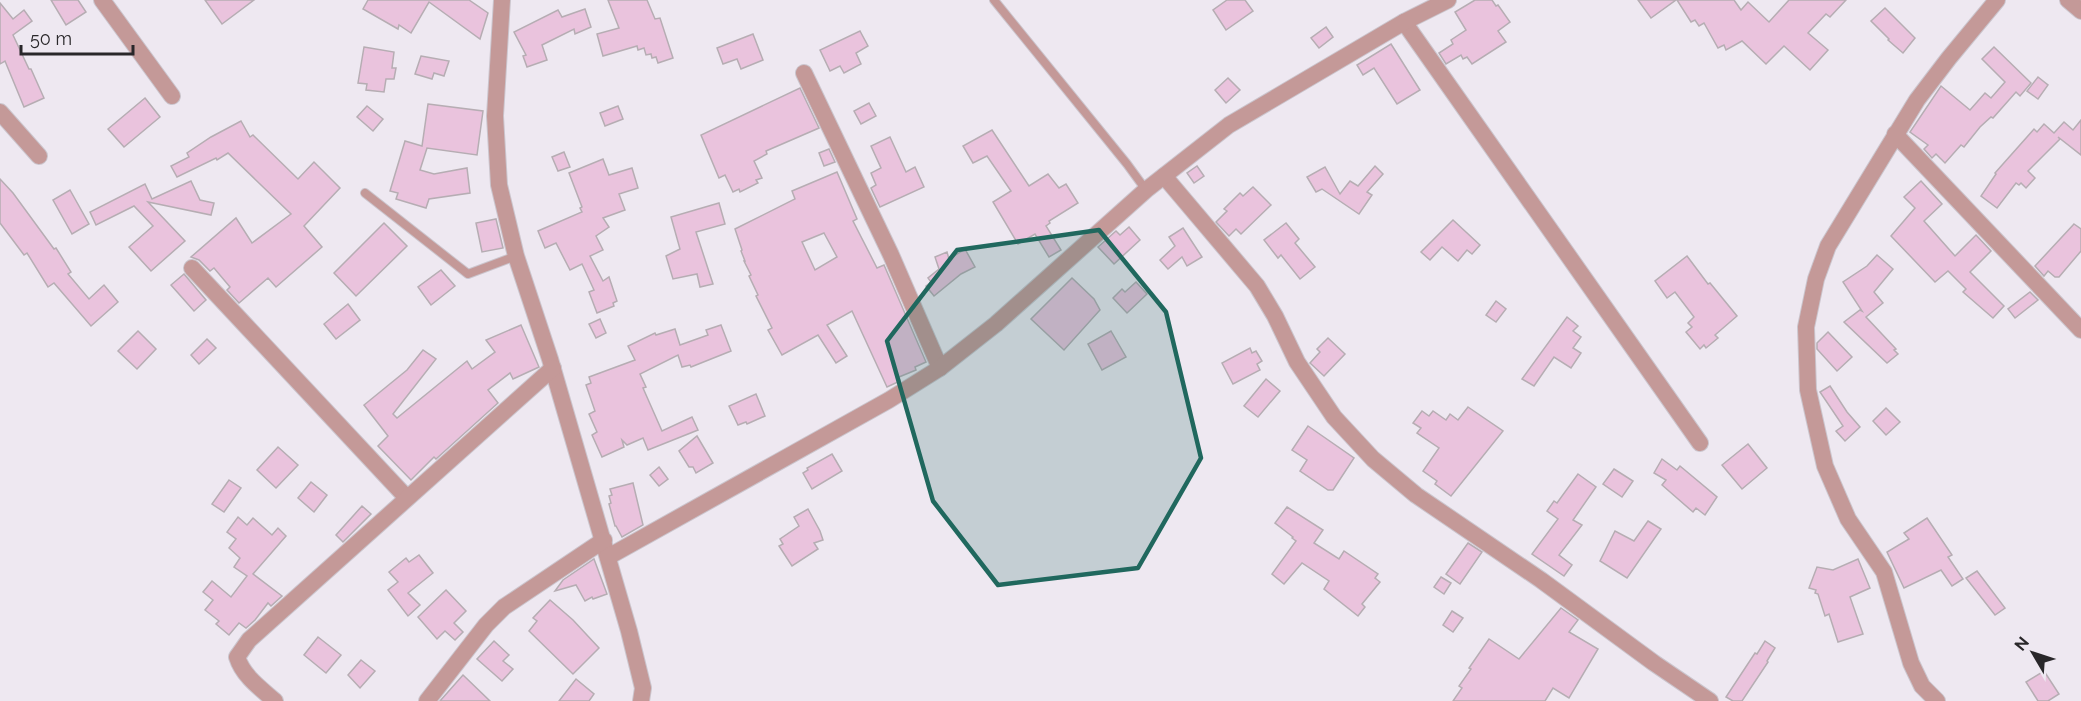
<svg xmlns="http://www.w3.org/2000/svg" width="2081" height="701" font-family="Raleway,sans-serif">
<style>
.building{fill:#eac3dd;stroke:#b6adb3;stroke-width:1.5;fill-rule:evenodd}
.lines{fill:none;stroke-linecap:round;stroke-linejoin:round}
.lane-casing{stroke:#cbc5cd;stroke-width:10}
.street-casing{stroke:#cbc5cd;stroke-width:18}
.lane{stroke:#c49998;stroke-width:8}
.street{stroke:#c49998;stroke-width:16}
.marked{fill:#20685e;fill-opacity:0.2;stroke:#20685e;stroke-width:4.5;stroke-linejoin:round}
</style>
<rect width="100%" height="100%" fill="#eee8f1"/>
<g class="building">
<path d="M51,0H78L86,12L66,25Z"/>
<path d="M205,0H254L222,24Z"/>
<path d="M368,0H469L488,13L480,39L429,2L411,33L399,25L398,29L363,9Z"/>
<path d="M608,0H647L655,19L660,18L673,58L658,63L656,57L652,58L651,54L646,55L644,48L638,50L637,46L603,56L597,34L619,28Z"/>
<path d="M1227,0H1245L1253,11L1226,30L1213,10Z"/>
<path d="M1475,0H1492L1496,6L1498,5L1510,22L1498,31L1506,42L1472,64L1467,57L1463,59L1461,55L1446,64L1439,53L1453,44L1451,40L1466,30L1455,12Z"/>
<path d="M1638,0H1676L1651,18Z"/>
<path d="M1677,0H1734L1741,10L1748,2L1769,22L1789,0H1846L1830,17L1826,14L1808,33L1828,50L1810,70L1784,46L1766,64L1742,41L1726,50L1724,45L1718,48L1704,23L1699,26L1695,20L1691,22Z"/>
<path d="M0,3L13,19L24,10L32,21L13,35L29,69H31L44,98L24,107L5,61L0,64Z"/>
<path d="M1885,8L1915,38L1903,53L1888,40L1889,39L1871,21Z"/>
<path d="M585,9L591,27L575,34L574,29L542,45L547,60L527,67L523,56L526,55L514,32L558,10L562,17Z"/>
<path d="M1326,27L1333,37L1319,48L1311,38Z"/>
<path d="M860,31L868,46L856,53L861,64L844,73L840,66L830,71L820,50Z"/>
<path d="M753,34L763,60L741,69L737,59L723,64L717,48Z"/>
<path d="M1391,44L1420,90L1397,104L1374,68L1363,75L1357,65Z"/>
<path d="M364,47L394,52L392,68H396L394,79H386L384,92L366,90L367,84L358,83Z"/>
<path d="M1994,47L2031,83L2020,96L2016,92L1993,118L1991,117L1980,127L1964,147L1961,145L1945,163L1936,154L1932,158L1924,149L1928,145L1910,132L1941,86L1970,110L1985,93L1991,98L2005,82L1982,59Z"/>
<path d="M421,56L449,61L444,76L434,73L432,79L415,74Z"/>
<path d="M2038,77L2048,85L2038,99L2027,91Z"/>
<path d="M1228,78L1240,90L1226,103L1215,90Z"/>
<path d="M800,88L819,128L766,151L767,154L754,161L762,178L756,180L758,183L740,192L739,189L733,192L725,175L719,178L701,135Z"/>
<path d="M145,98L160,117L124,147L108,129Z"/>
<path d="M869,103L876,116L861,124L854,111Z"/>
<path d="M428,104L483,111L477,155L427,148L420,170L434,174L467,168L470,193L429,199L426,208L396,199L398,193L390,191L405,141L422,146Z"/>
<path d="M367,106L383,119L373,131L357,117Z"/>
<path d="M618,106L623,119L605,126L600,113Z"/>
<path d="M2081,120V155L2058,137L2060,139L2028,171L2035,178L2026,188L2021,183L2019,185L2016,183L1997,208L1981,196L1996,174L1995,173L2034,129L2037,132L2044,124L2054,133L2064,122L2073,130Z"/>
<path d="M241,121L250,137L253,135L298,179L314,162L340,188L304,226L322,247L276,287L268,278L239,303L227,290L230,287L214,268L210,271L199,260L191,257L236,218L252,243L291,214L228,153L217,160L216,158L177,177L171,166L189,157L187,153L211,137Z"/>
<path d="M992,130L1029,186L1048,174L1059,188L1066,184L1078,203L1049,221L1050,223L1046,226L1061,250L1049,257L1035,234L1018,244L993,202L1011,191L987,156L973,163L963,146Z"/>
<path d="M890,137L906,172L915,167L924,187L880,207L871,188L876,185L871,173L881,168L871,146Z"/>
<path d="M829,149L835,162L824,166L819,153Z"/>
<path d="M564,152L570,167L558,171L552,157Z"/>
<path d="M603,159L609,175L632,168L638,188L619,194L625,210L603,218L609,227L596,236L603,250L590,256L603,281L609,277L617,301L613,303L614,306L597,313L589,292L594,290L582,264L570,270L556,243L545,248L538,231L582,212L580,208L582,207L569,173Z"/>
<path d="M1197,166L1204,176L1194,183L1187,173Z"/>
<path d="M1375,166L1383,174L1367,192L1372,195L1359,214L1322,189L1316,192L1307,177L1325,167L1340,194L1350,181L1358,186Z"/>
<path d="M837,172L857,219L853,221L877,268L884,265L926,362L915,367L916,370L899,377L900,381L887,387L852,311L827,325L847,356L836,363L818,335L782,355L768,330L772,328L756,296L758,295L749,276L751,275L744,261H745L741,251L742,250L735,229L795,199L792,191ZM824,233L837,257L815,270L802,242Z"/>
<path d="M0,179L13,193L54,249L56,248L71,272L68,274L89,299L104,285L118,302L91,326L54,283L48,287L27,253L24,255L0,223Z"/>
<path d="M191,181L200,200L214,203L211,215L148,202L185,241L151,271L129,247L153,226L134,206L96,225L90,212L145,184L152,199Z"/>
<path d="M1921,181L1942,204L1924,221L1955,256L1976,235L1991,251L1970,272L2004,306L1993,318L1963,292L1966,289L1948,271L1935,282L1891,236L1915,208L1904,197Z"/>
<path d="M1253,187L1271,205L1241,234L1236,229L1229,236L1216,222L1227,211L1224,209L1240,193L1243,196Z"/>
<path d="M70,190L89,224L72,234L53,200Z"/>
<path d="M719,203L725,224L696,232L713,284L700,287L697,274L673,279L666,256L680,249L671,217Z"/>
<path d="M496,219L503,248L482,252L476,223Z"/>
<path d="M1453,220L1480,245L1472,254L1467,250L1458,261L1442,247L1430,260L1421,252Z"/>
<path d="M384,223L407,246L356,296L334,273Z"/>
<path d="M1286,223L1299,239L1295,243L1315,267L1300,279L1281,255L1278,258L1264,240Z"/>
<path d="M2074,224L2081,229V251L2059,277H2055L2048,271L2044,276L2035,266Z"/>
<path d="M1129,227L1140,240L1114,264L1098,247L1116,231L1120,235Z"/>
<path d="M1183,228L1202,257L1187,266L1182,257L1168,269L1160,260L1175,246L1169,237Z"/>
<path d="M965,249L975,267L961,274L934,296L926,286L931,282L928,278L939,269L935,257L947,252L949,259Z"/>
<path d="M1877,255L1893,269L1874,292L1883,303L1866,317L1896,349L1894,350L1898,354L1887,363L1844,322L1860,310L1862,311L1843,282L1867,266Z"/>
<path d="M1687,256L1708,284L1710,283L1737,316L1715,335L1718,338L1706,348L1704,345L1700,349L1686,332L1692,327L1688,323L1694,317L1675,292L1667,298L1655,281Z"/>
<path d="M441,270L455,286L431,305L418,287Z"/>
<path d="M184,274L206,300L194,311L171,285Z"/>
<path d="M1072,278L1094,299L1100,310L1064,350L1031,319Z"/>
<path d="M1136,282L1147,294L1127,313L1113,298L1122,289L1125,292Z"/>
<path d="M2030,292L2038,300L2015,318L2008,309Z"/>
<path d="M1496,301L1506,309L1496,322L1486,315Z"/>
<path d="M348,304L360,320L336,339L324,324Z"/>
<path d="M1567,317L1578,326L1573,331L1581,337L1573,348L1581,353L1571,368L1554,357L1534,386L1522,379Z"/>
<path d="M600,319L606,333L596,338L589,324Z"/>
<path d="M521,325L539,367L513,379L510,373L488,390L498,403L436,459L434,457L411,480L378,446L388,436L364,405L407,370L423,350L436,359L393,414L397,418L467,361L472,369L495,352L486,340Z"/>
<path d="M721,325L731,351L691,367L690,365L682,367L678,355L640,374L646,387L643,388L662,431L692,417L698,430L648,450L643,438L627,445L622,440L624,447L602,457L592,435L597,432L589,414L595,411L586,385L591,383L589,377L635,360L628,346L655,333L656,335L675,329L680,345L708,335L706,330Z"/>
<path d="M138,331L156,349L137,369L118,351Z"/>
<path d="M1111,331L1126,357L1102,370L1088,344Z"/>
<path d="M1828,332L1852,357L1837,371L1817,349V343Z"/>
<path d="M1328,338L1345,354L1324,376L1310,363L1320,352L1317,349Z"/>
<path d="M207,339L216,348L199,364L191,355Z"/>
<path d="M1250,348L1252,353L1256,351L1262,361L1257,364L1260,370L1233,384L1222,363Z"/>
<path d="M1266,379L1280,391L1258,417L1244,406Z"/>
<path d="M1830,386L1847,412L1860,427L1845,441L1836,431L1843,426L1820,392Z"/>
<path d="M756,394L765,416L747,424L746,422L738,425L729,406Z"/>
<path d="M1468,407L1503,431L1451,496L1435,484L1437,481L1423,471L1439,448L1417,433L1421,428L1413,423L1422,411L1429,416L1433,411L1446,420L1450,414L1458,420Z"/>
<path d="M1886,408L1900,422L1886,435L1873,421Z"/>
<path d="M1308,426L1354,458L1333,490H1328L1300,471L1307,460L1292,450Z"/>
<path d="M697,436L713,463L696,473L693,467H689L679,451Z"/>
<path d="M1748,444L1767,468L1742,489L1722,465Z"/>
<path d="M278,447L298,465L276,488L257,470Z"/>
<path d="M832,454L842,471L812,489L803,473L808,470L807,468Z"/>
<path d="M1662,459L1677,470L1680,466L1717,497L1705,515L1696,508L1693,512L1662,485L1666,480L1654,473Z"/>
<path d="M659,467L668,479L659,486L650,475Z"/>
<path d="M1614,469L1633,481L1622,497L1603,484Z"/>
<path d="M1578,474L1596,487L1573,520L1582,525L1559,555L1572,565L1564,576L1532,554L1558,519L1547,511L1554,501L1557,503Z"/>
<path d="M229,480L241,488L224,512L212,504Z"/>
<path d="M311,482L327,495L314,512L298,498Z"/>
<path d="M633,483L643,525L622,537L616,526H615L609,504L611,503L609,496L612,495L610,489Z"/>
<path d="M362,506L371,514L343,542L336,535Z"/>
<path d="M1287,507L1323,530L1314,543L1339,559L1344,551L1378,574L1375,578L1380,582L1362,604L1365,607L1358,616L1324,589L1329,581L1302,563L1284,584L1272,574L1296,541L1292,538L1293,537L1275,523Z"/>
<path d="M808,509L820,531L823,540L814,543L818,549L792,566L779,546L783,544L780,539L799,526L794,517Z"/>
<path d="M238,517L247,525L253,518L272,535L278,528L286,536L253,574L282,596L271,606L268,603L255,620L246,628L239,623L229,635L216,624L219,621L205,610L213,600L203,592L212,581L231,597L247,576L234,567L240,558L229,548L236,539L227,532Z"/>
<path d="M1927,518L1952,555L1948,557L1963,579L1952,586L1941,570L1904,588L1887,552L1909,539L1904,533Z"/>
<path d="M1648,521L1661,529L1627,578L1600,561L1615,531L1634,541Z"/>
<path d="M1468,543L1482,552L1460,584L1446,574Z"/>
<path d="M419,555L433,573L408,593L420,605L408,616L388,590L398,582L389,572L406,558L409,562Z"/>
<path d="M594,559L607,594L593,599L592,597L585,601L576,585L555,591L563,580Z"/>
<path d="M1858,559L1870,588L1850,597L1863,634L1838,642L1829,614L1825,616L1818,594L1815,593L1816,590L1809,588L1817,567L1833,570Z"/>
<path d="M1977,571L2005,608L1995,615L1966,578Z"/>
<path d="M1441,577L1451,583L1444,594L1434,587Z"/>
<path d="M446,590L466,611L454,623L463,632L455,640L445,631L437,639L418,617Z"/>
<path d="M550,600L573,620L599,648L573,674L529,631L537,621L533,618Z"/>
<path d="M1561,608L1578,620L1569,632L1598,649L1569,698L1553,688L1545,701H1453L1462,688L1459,686L1471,669L1469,668L1489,639L1519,659Z"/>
<path d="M1452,611L1463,618L1453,632L1443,625Z"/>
<path d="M318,637L341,655L326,673L304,655Z"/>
<path d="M494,641L509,655L503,661L513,669L502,681L477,659Z"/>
<path d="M1765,641L1775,648L1767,661L1768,662L1742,701H1733L1726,697L1755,653L1757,654Z"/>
<path d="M361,660L375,671L360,688L348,675Z"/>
<path d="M2044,671L2059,694L2048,701H2038L2026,682Z"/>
<path d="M463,675L490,701H440Z"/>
<path d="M576,679L594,694L589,701H559Z"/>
</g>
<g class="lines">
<g class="lane-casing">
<g id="lane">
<path d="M994,0L1127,164L1146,190"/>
<path d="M365,193L468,274L516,256"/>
</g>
</g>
<g class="street-casing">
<g id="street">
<path d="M102,0L172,96"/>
<path d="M502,0L495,116L499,185L516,256L550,359L629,631L643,688L641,701"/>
<path d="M2068,0L2081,11"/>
<path d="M1404,22L1700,443"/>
<path d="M804,73L891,255L940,368"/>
<path d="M0,112L39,156"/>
<path d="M1895,134L2081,330"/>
<path d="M1164,176L1257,286L1275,316L1297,362L1334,417L1373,459L1416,495L1541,580L1654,663L1710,701"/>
<path d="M192,268L407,498"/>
<path d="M608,557L889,400L940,368L996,324L1146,190L1229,125L1404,22L1448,0"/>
<path d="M275,701C260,688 243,676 237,657L249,640L553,368"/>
<path d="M427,701L486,625L504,607L604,540"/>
<path d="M1937,701L1922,686L1911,663L1884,572L1848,519L1825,466L1808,390L1806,327L1816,279L1828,246L1917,100L1949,58L1997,0"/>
</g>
</g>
<use href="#lane" class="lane"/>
<use href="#street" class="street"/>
</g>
<path class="marked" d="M1099,230L1166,312L1201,458L1138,568L998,585L933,501L887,341L957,250Z"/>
<g transform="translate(2033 653) rotate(309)" stroke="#eee8f1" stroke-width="4.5" paint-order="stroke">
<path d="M0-4.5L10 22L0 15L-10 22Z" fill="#29272a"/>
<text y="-9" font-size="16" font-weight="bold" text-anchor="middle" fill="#29272a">N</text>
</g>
<path d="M21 45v9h112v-9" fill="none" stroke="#29272a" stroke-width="3"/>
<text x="30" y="45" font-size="18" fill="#29272a" stroke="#eee8f1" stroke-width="4.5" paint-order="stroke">50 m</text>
</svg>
